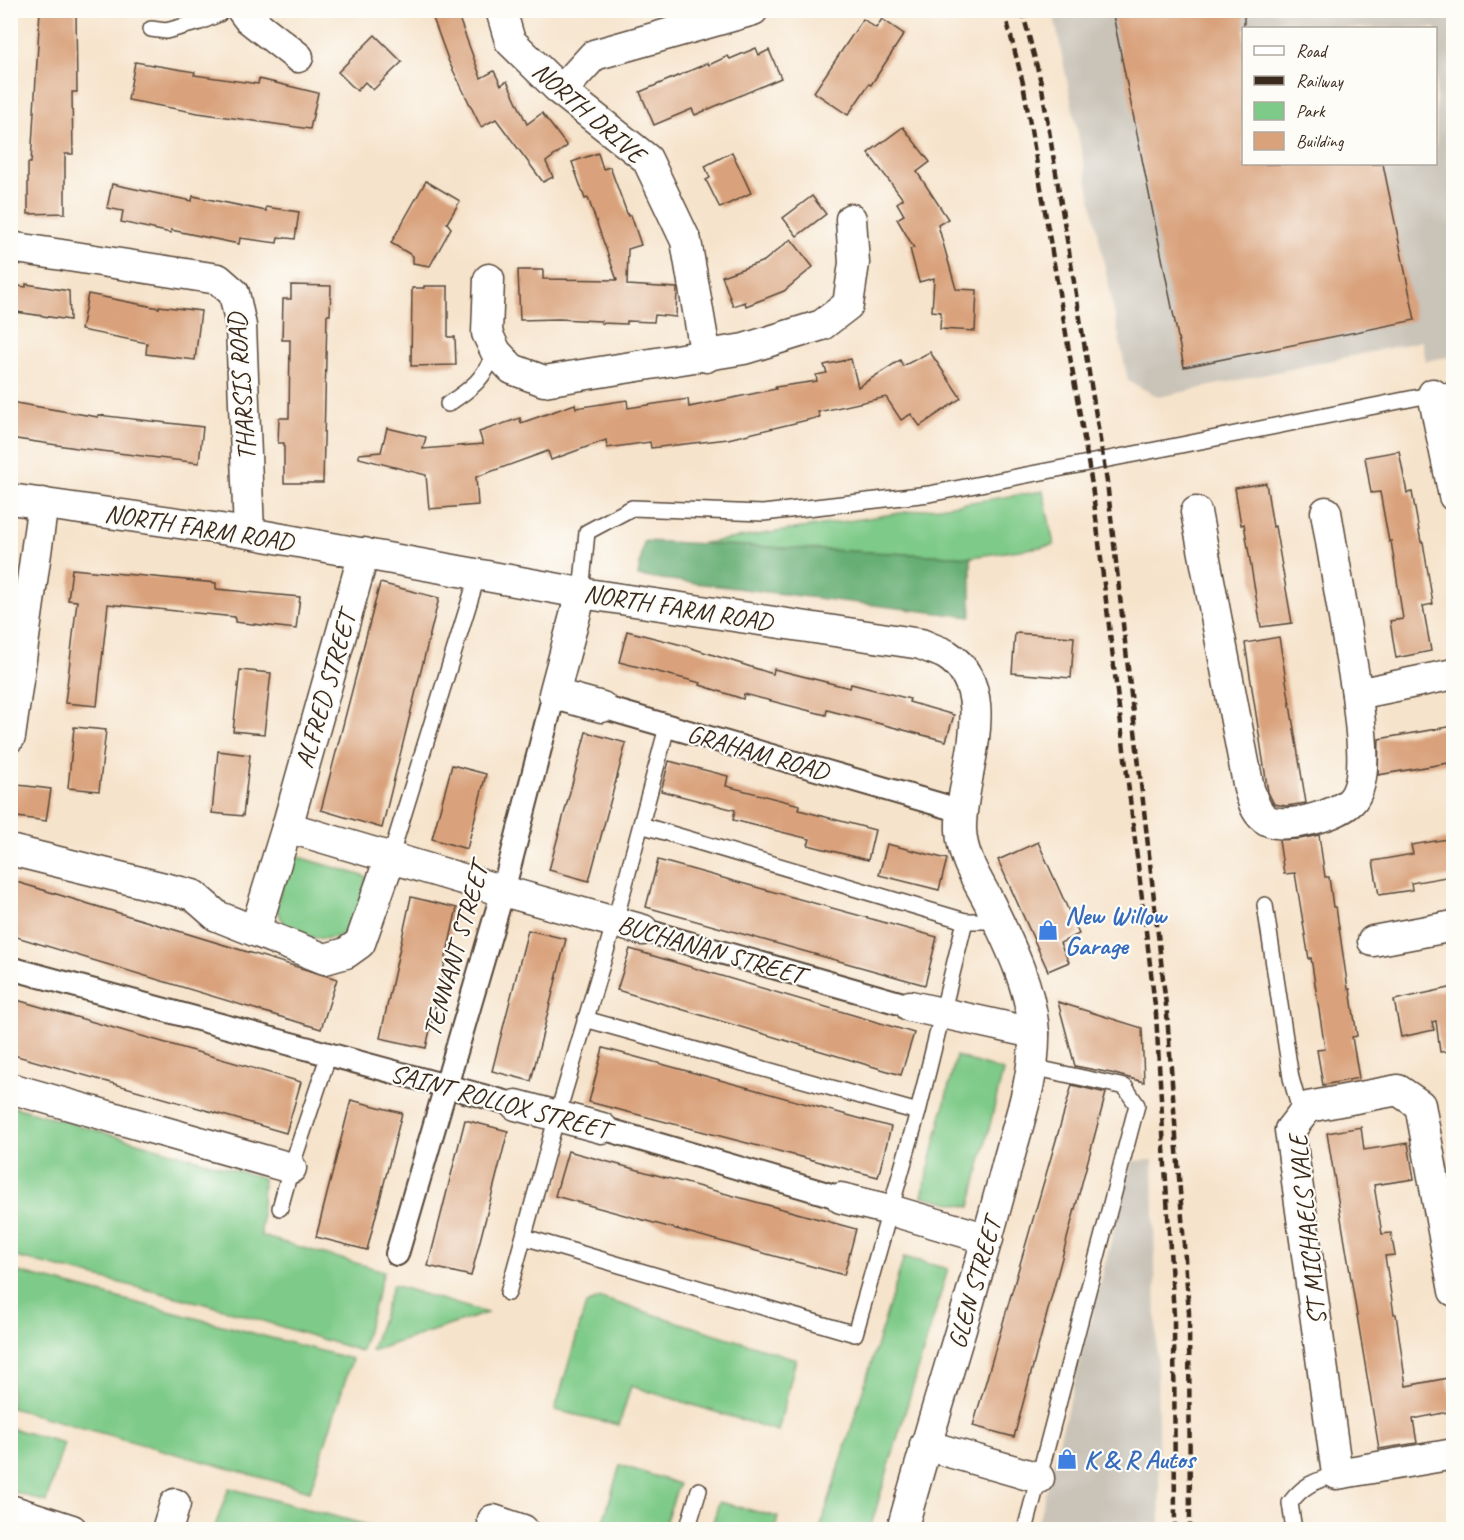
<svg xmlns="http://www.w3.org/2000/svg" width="1464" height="1540" font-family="Caveat,sans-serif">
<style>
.industrial{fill:#c9c3b8;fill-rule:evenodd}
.green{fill:#7eca88;stroke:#5c7a53;stroke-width:1.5}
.forest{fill:#66ae74;stroke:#506c49;stroke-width:1.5}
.building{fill:#d9a27b}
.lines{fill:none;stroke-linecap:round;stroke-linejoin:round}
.service-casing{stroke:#574638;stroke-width:18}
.pedestrian-casing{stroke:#574638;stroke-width:26}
.minor-casing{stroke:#574638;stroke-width:33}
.service{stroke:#fff;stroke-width:15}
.pedestrian{stroke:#fff;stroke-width:22}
.minor{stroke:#fff;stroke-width:30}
.rail{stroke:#3b2a1e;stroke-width:4.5;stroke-dasharray:9 4.5;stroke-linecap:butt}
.labels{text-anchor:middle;stroke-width:4.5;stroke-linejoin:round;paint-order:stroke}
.street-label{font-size:26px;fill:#3b2a1e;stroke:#fdfcf7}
.shop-label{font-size:26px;font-weight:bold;fill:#366cbe;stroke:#fdfcf7;text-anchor:start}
</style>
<rect width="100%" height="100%" fill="#fdfcf7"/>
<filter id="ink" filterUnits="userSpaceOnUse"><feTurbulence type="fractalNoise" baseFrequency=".0167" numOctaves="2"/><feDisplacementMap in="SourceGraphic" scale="12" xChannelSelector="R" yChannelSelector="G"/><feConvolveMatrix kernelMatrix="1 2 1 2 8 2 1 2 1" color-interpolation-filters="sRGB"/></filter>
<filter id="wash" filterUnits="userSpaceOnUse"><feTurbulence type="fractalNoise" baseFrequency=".008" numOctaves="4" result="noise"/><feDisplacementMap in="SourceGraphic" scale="24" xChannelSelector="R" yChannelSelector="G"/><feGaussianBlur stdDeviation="1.35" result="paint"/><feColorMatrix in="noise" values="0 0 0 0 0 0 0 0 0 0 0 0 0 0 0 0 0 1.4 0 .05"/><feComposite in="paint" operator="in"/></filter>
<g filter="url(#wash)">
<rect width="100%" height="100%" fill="#f6e3cb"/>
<g class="industrial">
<path d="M1053,11H1453V356L1426,361L1422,341L1159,397L1128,381ZM1244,28H1436V164H1244Z"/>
<path d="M1153,1160L1160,1529L1036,1530L1132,1161Z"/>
</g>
<g class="green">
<path d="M1043,491L1054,545L971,557L698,544Z"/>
<path d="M292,855L367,877C364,887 355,924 349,930C334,945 297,938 284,923C280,918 278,912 276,906Z"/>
<path d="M956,1056L1003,1071L970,1207L922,1196Z"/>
<path d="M11,1106L263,1178L261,1236L384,1271L361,1351L213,1306L11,1256Z"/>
<path d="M904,1257L948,1269L870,1529H820Z"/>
<path d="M11,1270L352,1359L310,1491L11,1408Z"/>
<path d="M393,1285L487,1313L371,1351Z"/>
<path d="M601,1298L796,1359L778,1431L631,1386L619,1425L555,1410L586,1304Z"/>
<path d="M10,1428L64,1443L46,1502L11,1491Z"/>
<path d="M620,1465L679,1484L663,1529H601Z"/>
<path d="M229,1488L382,1529H214Z"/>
<path d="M719,1502L778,1517L775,1529H711Z"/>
</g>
<path class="forest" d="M644,541L971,557V617L638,576Z"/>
<g id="blocks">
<g class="building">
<path d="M40,10H76L77,92H72L73,154H65V213L28,214V163H31Z"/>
<path d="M430,10H456L481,78L494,71L501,85L507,81L527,124L542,113L567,146L546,162L553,177L543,182L496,119L481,127L449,62Z"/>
<path d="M1112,10H1244V164H1383L1415,320L1184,367Z"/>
<path d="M863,19L876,28L882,19L904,34L871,85L869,84L848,115L814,92Z"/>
<path d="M375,35L402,62L373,90L365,82L357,91L338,72Z"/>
<path d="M756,48L759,55L769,50L781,78L695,115L692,109L654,125L640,92L708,63L709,65L728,56L730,59Z"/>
<path d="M135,62L195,72L194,75L258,84L259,79L318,93L310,129L198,113L128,100Z"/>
<path d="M903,127L930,162L917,172L948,219L938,225L956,289L977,290L975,331L940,329L941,312L932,311L934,278L919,282L910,249L914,248L897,219L904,215L897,203L903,199L868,153Z"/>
<path d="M732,152L751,193L720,208L706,180L710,178L705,166Z"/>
<path d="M598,153L603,169L610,167L628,216L631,215L641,245L628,249L627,285L677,288L676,317L655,315L654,322L627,321V324L601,323V321L558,319L520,320L518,270H543V279L617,280L588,198L585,199L572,162Z"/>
<path d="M426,181L460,201L447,223L451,228L430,266L413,263V256L391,243Z"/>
<path d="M112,184L192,201L193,196L266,211V207L299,212L295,239L278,237L277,243L240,238L239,244L171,230V233L121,222L123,211L107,208Z"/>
<path d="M812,196L826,214L797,236L783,218Z"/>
<path d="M791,239L813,267L784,291L746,306L745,302L733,306L722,276L764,261Z"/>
<path d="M26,284L69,291L70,320L10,311V285L26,287Z"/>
<path d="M291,285L331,286L330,315H327L323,483H284V443H278L279,418H289L290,340H282L283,299H291Z"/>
<path d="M424,286H448V337H455L456,365L411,366L412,288H424Z"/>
<path d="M88,294L159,308V306L201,311L195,360L146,354L147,343L81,330Z"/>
<path d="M930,352L961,398L920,426L911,414L901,420L886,397L818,412L820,417L728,439L651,448L650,442L607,448L606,440L551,460L548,451L476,477L478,505L429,509L426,475L359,458V454L381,452L387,428L426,437L423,449L483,444L479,432L520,418L521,423L575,404L576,408L627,400L628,408L688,399L689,407L776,389L775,387L817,381L816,375L827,373L824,365L851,359L858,387L900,360L903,366Z"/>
<path d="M10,402L98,417V415L203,427L199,463L77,448L10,438Z"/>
<path d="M1399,451L1407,493L1412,492L1421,542H1423L1433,604L1423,606L1431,651L1396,658L1390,621L1403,619L1391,541L1389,542L1380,492L1371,493L1365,457Z"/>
<path d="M1266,483L1273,527L1275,526L1292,623L1261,627L1244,524L1241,525L1235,488Z"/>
<path d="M72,569L216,583V589L300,597L296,629L235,622V617L108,604L97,706L65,703L77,601L68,600Z"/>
<path d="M380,583L439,598L382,828L321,810Z"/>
<path d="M627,631L682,645L773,674L774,669L850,688L851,684L910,699L909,702L954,715L946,741L827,710L826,715L744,694L743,699L700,685L701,683L619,662Z"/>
<path d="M1015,633L1074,637L1071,678L1012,673Z"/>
<path d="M1279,637L1306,803L1286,806L1274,804L1268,792L1245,643Z"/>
<path d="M240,670L271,673L264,734L233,731Z"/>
<path d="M1454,726V762L1378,775L1379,739Z"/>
<path d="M74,727L106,730L99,791L68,788Z"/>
<path d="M586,732L626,743L589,881L549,870Z"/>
<path d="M218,751L250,755L243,816L212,813Z"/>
<path d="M669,761L728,776L726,786L800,805L799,810L875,830L868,860L808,845L810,839L733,820L735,810L661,791Z"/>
<path d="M452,765L486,774L467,849L432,839Z"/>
<path d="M10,784L51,789L46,821L10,816Z"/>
<path d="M1319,835L1325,877H1329L1333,907H1336L1348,989H1350L1357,1036L1352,1037L1359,1078L1323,1085L1317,1050L1325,1049L1311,958L1309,959L1295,873L1284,874L1279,840L1300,839Z"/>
<path d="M1447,839L1452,876L1411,883L1412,890L1379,895L1373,861L1413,854L1411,845Z"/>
<path d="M1038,842L1079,934L1060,943L1069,962L1048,971L998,860Z"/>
<path d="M887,844L947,859L939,890L879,875Z"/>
<path d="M658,860L937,937L925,985L646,907Z"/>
<path d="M10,880L337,979L321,1029L10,935Z"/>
<path d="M411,897L457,908L426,1048L380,1038Z"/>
<path d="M528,930L566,939L531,1081L492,1071Z"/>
<path d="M630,949L914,1033L901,1075L617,990Z"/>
<path d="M1454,987V1051L1440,1052L1436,1021L1432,1022L1434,1030L1401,1037L1394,1000Z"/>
<path d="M10,998L301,1082L286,1133L10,1054Z"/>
<path d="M1058,1002L1142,1028L1144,1082L1111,1073L1075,1066Z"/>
<path d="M603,1048L891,1127L878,1177L589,1102Z"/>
<path d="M1072,1085L1106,1093L1014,1437L973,1426Z"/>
<path d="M351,1100L402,1113L367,1250L316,1237Z"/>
<path d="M465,1120L508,1131L471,1276L428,1266Z"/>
<path d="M1361,1127L1364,1150L1408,1143L1414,1179L1374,1185L1382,1234L1391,1233L1395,1255L1385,1256L1394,1314H1396L1406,1386L1448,1378L1453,1411L1413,1419L1417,1443L1379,1449L1327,1133Z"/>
<path d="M568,1151L856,1229L844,1275L555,1196Z"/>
</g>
</g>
</g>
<g filter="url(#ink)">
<use href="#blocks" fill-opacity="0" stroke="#574638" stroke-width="1.5"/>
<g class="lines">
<g class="service-casing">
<g id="service">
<path d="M1453,10L1454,14"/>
<path d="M151,29L166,31L200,22L219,14L220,10"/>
<path d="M448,404C474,387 482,380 496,352"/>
<path d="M581,593L587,532L632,508L763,513L929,494L1181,445L1454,390"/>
<path d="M641,825L965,921H998"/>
<path d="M390,858L478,574"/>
<path d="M1265,905L1291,1078L1301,1114"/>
<path d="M585,1019L918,1112"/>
<path d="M280,1208L291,1168L329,1054"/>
<path d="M524,1237L855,1334L918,1112L965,921"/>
<path d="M508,1293L557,1116L615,921L667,727"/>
<path d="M687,1530L699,1490"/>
<path d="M1025,1530L1137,1105L1125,1087L1032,1067"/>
<path d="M1294,1530L1290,1503C1303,1485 1315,1481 1337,1474"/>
</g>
</g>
<g class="pedestrian-casing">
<g id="pedestrian">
<path d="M602,707L962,811"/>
<path d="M643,930L910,1006"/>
<path d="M10,968L516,1105"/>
<path d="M602,1128L841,1198"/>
<path d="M397,1254L503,891L554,694"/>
</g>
</g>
<g class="minor-casing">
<g id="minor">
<path d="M242,10L248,18L298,57"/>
<path d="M501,10L510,41L561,91L647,159L686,241L706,357"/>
<path d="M561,91L594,55L753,10"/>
<path d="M10,247L218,279L234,293L241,326L249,533"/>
<path d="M489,279L487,333L496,352L512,369L544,381L744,349L822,325L848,305L854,263L851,219"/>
<path d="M1433,394L1454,496"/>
<path d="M10,499L249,533L581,593L921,644C929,648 940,651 947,655C1003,691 959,778 961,830C962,856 976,878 988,900C1008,941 1032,988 1034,1034C1035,1079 1017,1126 1006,1169C975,1290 935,1409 902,1530"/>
<path d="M1196,512L1249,789C1253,801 1256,814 1267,820C1284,830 1341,815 1353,799C1370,776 1359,721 1357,694"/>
<path d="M1326,512L1357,694L1454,674"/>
<path d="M581,593L554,694L602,707"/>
<path d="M10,737L43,503"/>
<path d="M287,827L503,891L643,930"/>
<path d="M10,850L193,895L217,916L325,959L346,953L360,943L390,858"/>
<path d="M255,931L287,827L364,553"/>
<path d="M1373,941L1454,926"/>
<path d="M910,1006L1034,1033"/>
<path d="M10,1088L291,1168"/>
<path d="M516,1105L602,1128"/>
<path d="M841,1198L890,1210L988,1239"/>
<path d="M1454,1291L1420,1105L1398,1090L1308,1107L1290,1130L1337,1474L1454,1454"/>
<path d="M925,1445L1039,1478"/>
<path d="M10,1510L72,1530"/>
<path d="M493,1520L523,1530"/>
<path d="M167,1530L175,1504"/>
</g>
</g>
<use href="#service" class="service"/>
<use href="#pedestrian" class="pedestrian"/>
<use href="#minor" class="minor"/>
<g class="rail">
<path d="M1004,10L1023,83L1092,485L1156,1014L1174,1316L1175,1530"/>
<path d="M1022,10L1041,82L1107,482L1167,1014L1189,1313L1190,1530"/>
</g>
</g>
</g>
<defs>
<g id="shop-bare" transform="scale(1.62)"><path d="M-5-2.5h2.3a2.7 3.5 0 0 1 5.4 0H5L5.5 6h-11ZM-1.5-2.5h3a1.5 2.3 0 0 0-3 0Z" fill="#3f7fe0" stroke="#fdfcf7" stroke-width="2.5" paint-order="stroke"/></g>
</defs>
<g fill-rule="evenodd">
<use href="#shop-bare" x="1048" y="930"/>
<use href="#shop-bare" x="1067" y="1459"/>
</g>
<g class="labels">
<g class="street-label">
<text transform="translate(589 112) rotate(41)" y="9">NORTH DRIVE</text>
<text transform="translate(241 387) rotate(-94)" y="9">THARSIS ROAD</text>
<text transform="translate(199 527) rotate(9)" y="9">NORTH FARM ROAD</text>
<text transform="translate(678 607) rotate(9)" y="9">NORTH FARM ROAD</text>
<text transform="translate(325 690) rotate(-74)" y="9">ALFRED STREET</text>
<text transform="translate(758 752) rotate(16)" y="9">GRAHAM ROAD</text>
<text transform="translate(711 949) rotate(16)" y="9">BUCHANAN STREET</text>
<text transform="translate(455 950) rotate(-74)" y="9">TENNANT STREET</text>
<text transform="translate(500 1101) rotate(15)" y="9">SAINT ROLLOX STREET</text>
<text transform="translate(1307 1230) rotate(-96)" y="9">ST MICHAELS VALE</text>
<text transform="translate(974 1283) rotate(-74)" y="9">GLEN STREET</text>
</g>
<g class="shop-label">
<text x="1065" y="924">New Willow<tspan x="1065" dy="30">Garage</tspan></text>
<text x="1084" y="1468">K &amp; R Autos</text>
</g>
</g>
<rect width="1464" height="1540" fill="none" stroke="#fdfcf7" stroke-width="36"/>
<rect x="1242" y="27" width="195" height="138" fill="#fdfcf7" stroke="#afa8a0" stroke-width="1.5"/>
<rect x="1254" y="46" width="30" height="9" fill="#ffffff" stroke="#afa8a0" stroke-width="1.5"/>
<text x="1296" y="57" font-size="18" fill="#3b2a1e">Road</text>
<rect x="1254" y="76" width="30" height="9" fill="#3b2a1e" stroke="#afa8a0" stroke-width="1.5"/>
<text x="1296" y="87" font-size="18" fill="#3b2a1e">Railway</text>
<rect x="1254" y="102" width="30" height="18" fill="#7eca88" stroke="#afa8a0" stroke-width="1.5"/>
<text x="1296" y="117" font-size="18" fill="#3b2a1e">Park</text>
<rect x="1254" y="132" width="30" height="18" fill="#d9a27b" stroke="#afa8a0" stroke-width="1.5"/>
<text x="1296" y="147" font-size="18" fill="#3b2a1e">Building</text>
</svg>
